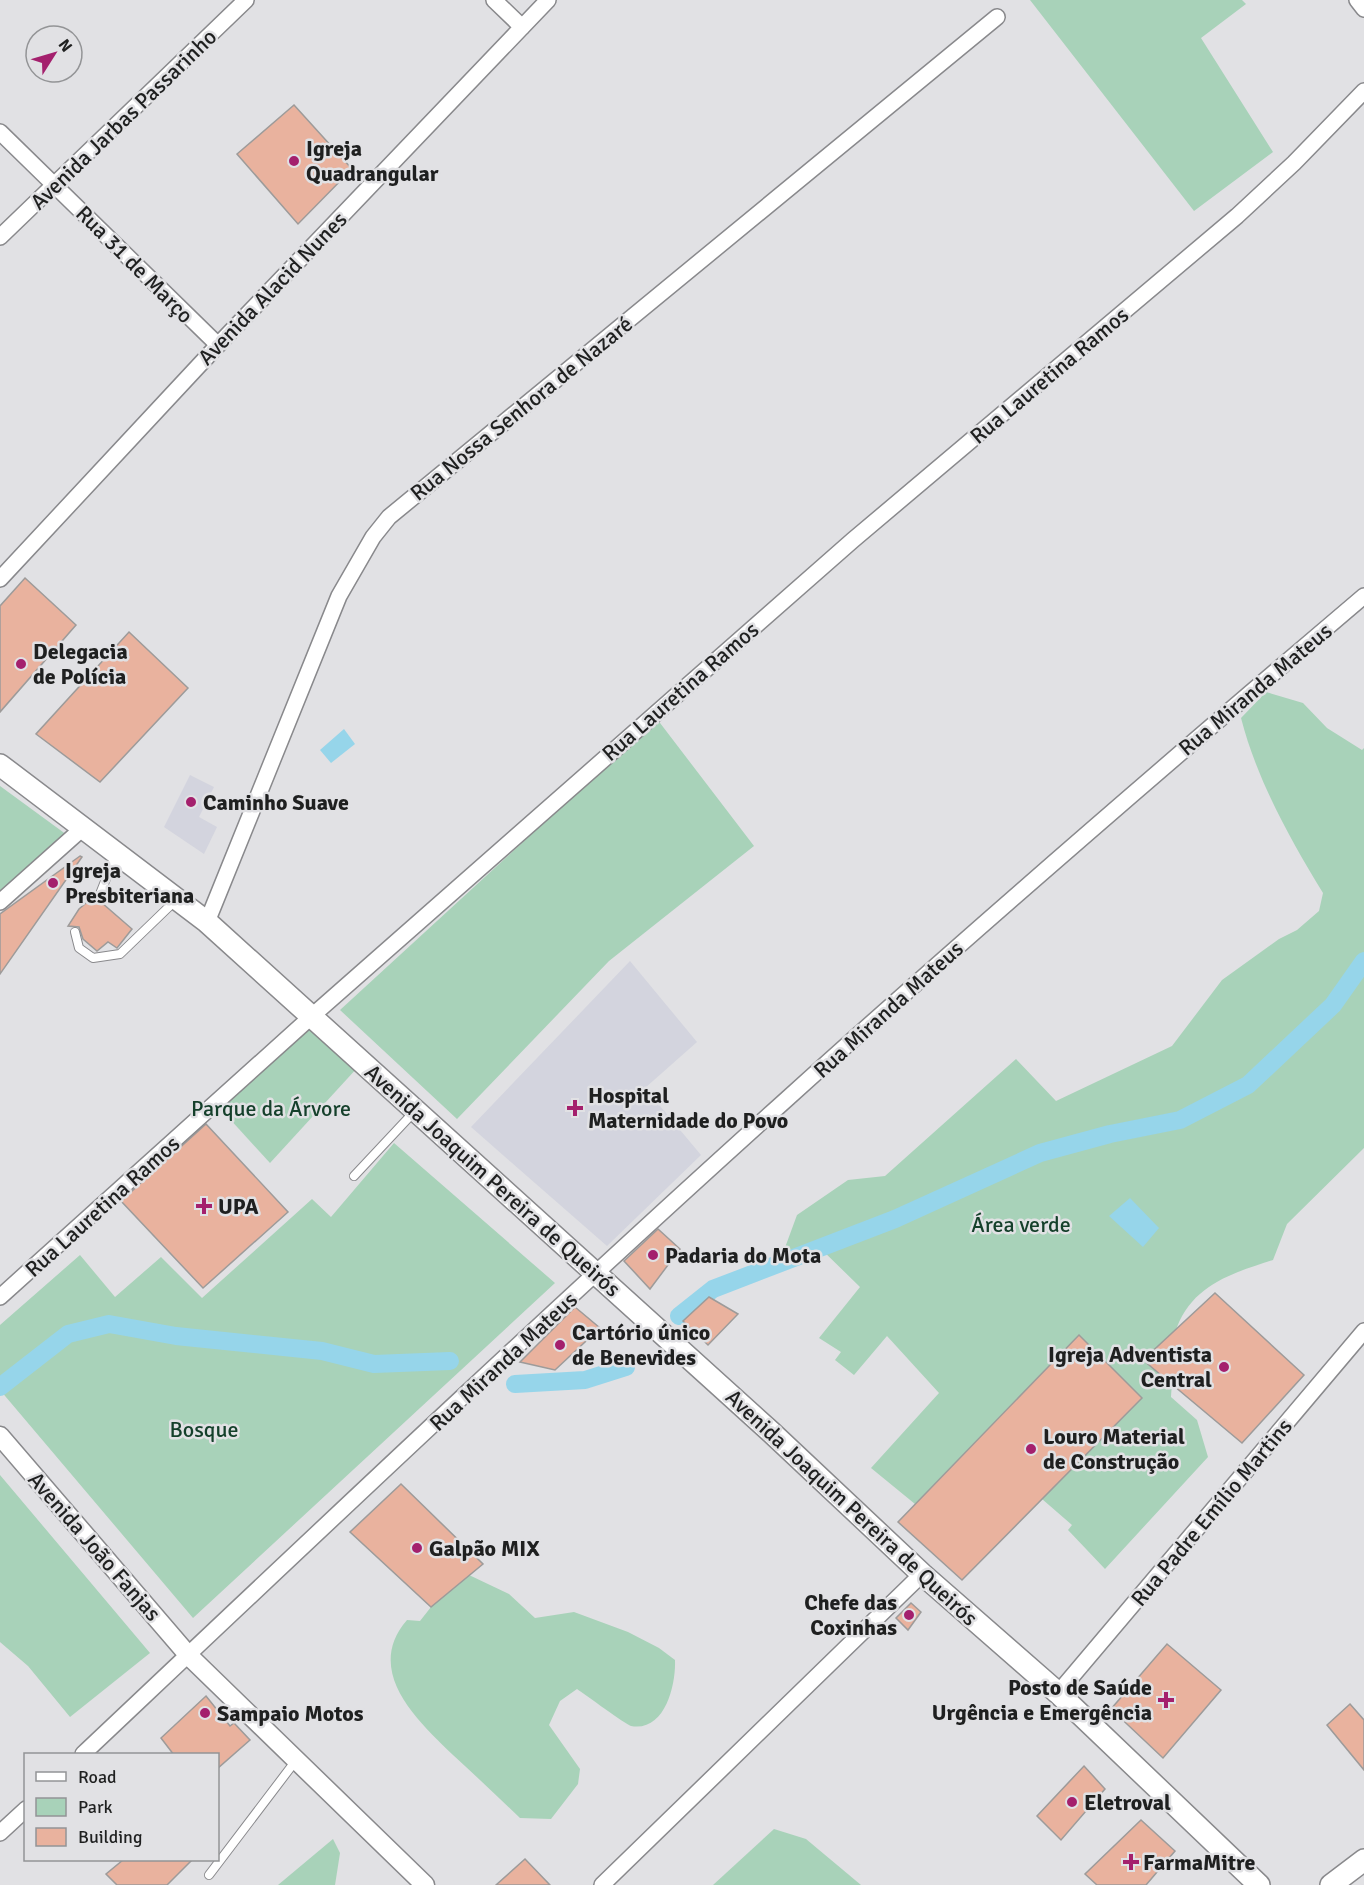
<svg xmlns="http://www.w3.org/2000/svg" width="1364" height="1885" font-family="Signika,sans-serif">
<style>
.built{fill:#d3d4de}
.green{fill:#a8d2b9}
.water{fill:#96d5ea}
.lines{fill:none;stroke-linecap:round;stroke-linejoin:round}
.canal{stroke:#96d5ea;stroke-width:18}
.building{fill:#e9b29e;stroke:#9d9b9a;stroke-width:1.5}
.service-casing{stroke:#89898c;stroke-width:10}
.minor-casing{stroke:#89898c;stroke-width:18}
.tertiary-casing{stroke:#89898c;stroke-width:21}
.secondary-casing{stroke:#89898c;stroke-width:24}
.service{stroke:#fff;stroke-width:8}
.minor{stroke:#fff;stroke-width:15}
.tertiary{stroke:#fff;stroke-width:18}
.secondary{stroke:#fff;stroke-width:21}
.poi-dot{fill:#a4206d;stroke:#e1e1e4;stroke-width:2}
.labels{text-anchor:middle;stroke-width:5;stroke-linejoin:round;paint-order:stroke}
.street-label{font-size:22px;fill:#1f2020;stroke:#e1e1e4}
.poi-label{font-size:22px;font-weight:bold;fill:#1f2020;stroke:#e1e1e4;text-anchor:start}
.park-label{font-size:22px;fill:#15402b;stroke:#e1e1e4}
</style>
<rect width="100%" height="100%" fill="#e1e1e4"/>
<g class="built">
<path d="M190,775L214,787L199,817L217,827L204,854L164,827Z"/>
<path d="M630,961L697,1042L645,1088L701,1155L607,1246L471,1127Z"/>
</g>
<g class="green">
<path d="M1030,0H1242L1246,4L1201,38L1273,152L1194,211Z"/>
<path d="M1266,692L1303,703L1327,728L1362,750L1364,748V1148L1287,1224L1273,1260C1233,1273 1194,1284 1177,1327C1172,1341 1173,1380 1171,1397L1197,1420L1208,1457L1105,1569L1068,1530L1072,1525L1042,1499L1142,1398L1080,1336L915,1504L871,1468L939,1393L887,1336L854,1375L835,1360L841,1352L819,1338L860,1287L817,1245L783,1253L797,1215L848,1180L885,1176L1016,1059L1056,1101L1172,1046L1222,980L1279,939L1297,930L1319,911L1323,893C1290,839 1257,780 1241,718Z"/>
<path d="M657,719L754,846L609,961L457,1119L340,1010Z"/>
<path d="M0,786L67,835L0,893Z"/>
<path d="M309,1022L358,1067L270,1163L218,1106Z"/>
<path d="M394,1143L555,1283L193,1618L0,1390V1325L80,1255L115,1297L161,1257L202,1298L312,1199L331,1217Z"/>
<path d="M0,1475L150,1653L70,1717L28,1666L0,1642Z"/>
<path d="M469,1575L509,1594L535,1618L574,1612L628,1632L659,1648L675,1660C676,1685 665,1732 631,1726C625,1724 586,1695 577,1689L560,1701L549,1725L580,1769L578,1784L551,1819L520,1818C498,1797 476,1776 453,1755C418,1721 363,1671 407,1620L420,1621L431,1607Z"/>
<path d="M774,1829L806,1839L861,1885H713Z"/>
<path d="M333,1839L340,1853L335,1885H278Z"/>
</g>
<g class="water">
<path d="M344,729L355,744L331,763L320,750Z"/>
<path d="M1130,1198L1159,1228L1143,1247L1109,1216Z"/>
</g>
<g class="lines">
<g class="canal">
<path d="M679,1316L713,1289L895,1219L1040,1153L1110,1134L1180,1120L1248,1085L1333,1005L1364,961"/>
<path d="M515,1384L585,1380L626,1367"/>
<path d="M0,1387L68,1334L109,1324L176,1336L322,1351L374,1364L450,1361"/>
</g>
</g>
<g class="building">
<path d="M294,105L352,169L298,224L237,154Z"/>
<path d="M25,578L76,625L0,712V606Z"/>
<path d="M129,632L188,688L100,782L36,734Z"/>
<path d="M80,856L82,857L0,974V914Z"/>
<path d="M92,898L94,903H102L132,929L117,948L108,942L97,951L83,939L79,927L68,926L79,909Z"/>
<path d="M206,1124L288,1212L203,1288L121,1201Z"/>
<path d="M658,1229L680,1249L650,1289L624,1261Z"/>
<path d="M1215,1293L1304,1375L1242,1443L1143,1360Z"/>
<path d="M709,1297L738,1314L708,1345L683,1321Z"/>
<path d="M575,1307L600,1328L555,1370L520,1362Z"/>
<path d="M1079,1335L1142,1398L962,1580L898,1522Z"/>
<path d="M401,1484L483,1564L431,1607L350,1532Z"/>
<path d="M911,1603L921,1612L908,1630L896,1618Z"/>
<path d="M1167,1644L1221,1690L1163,1758L1111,1709Z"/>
<path d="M206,1696L230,1726L234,1723L250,1740L218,1768V1755H174L161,1738Z"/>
<path d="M1350,1704L1364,1720V1770L1327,1725Z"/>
<path d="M1084,1766L1105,1789L1061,1840L1037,1816Z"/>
<path d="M1141,1820L1175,1851L1146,1885H1097L1085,1874Z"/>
<path d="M525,1859L550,1885H496Z"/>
<path d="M123,1860H192L167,1885H117L106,1874Z"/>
</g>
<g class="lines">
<g class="service-casing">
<g id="service">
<path d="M98,899L115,856"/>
<path d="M75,932L79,948L93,958L120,954L176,900"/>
<path d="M354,1176L414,1112"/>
<path d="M209,1875L297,1759"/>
</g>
</g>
<g class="minor-casing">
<g id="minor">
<path d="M494,0L522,27"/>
<path d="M1357,0L1364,9"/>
<path d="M0,132L218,345"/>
<path d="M0,237L246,0"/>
<path d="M0,579L218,345L548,0"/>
<path d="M0,902L84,827"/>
<path d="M207,922L339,596L373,537L389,517L997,17"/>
<path d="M0,1297L312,1016L853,540L1237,216L1294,163L1364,91"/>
<path d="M1058,1693L1364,1331"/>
<path d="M83,1754C316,1534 549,1313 788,1098C977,927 1170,761 1364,596"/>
<path d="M0,1833L26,1809"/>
<path d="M602,1885L922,1574"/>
</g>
</g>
<g class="tertiary-casing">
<path id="tertiary" d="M0,1436L189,1656L425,1885"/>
</g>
<g class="secondary-casing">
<g id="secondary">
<path d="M0,765L207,922L771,1432L922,1574L1058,1693L1259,1885"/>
<path d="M1331,1885L1364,1860"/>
</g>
</g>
<use href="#service" class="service"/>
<use href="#minor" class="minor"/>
<use href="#tertiary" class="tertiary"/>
<use href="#secondary" class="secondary"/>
</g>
<g class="poi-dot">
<circle cx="294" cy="161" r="6"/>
<circle cx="21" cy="664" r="6"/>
<circle cx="191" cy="802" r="6"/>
<circle cx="53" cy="883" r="6"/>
<path d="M572 1099h6v6h6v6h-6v6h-6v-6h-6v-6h6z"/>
<path d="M201 1197h6v6h6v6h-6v6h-6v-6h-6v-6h6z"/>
<circle cx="653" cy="1255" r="6"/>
<circle cx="560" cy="1345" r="6"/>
<circle cx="1224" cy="1367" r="6"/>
<circle cx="1031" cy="1449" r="6"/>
<circle cx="417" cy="1548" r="6"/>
<circle cx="909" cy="1615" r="6"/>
<path d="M1163 1691h6v6h6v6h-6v6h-6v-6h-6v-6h6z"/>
<circle cx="205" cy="1713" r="6"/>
<circle cx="1072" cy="1802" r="6"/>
<path d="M1128 1853h6v6h6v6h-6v6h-6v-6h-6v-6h6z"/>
</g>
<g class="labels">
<g class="street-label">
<text transform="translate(123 119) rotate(-44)" y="8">Avenida Jarbas Passarinho</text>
<text transform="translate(135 264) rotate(45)" y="8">Rua 31 de Março</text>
<text transform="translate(272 288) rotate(-46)" y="8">Avenida Alacid Nunes</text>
<text transform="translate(1049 375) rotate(-40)" y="8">Rua Lauretina Ramos</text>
<text transform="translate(521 408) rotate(-39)" y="8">Rua Nossa Senhora de Nazaré</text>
<text transform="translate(1255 689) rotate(-40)" y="8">Rua Miranda Mateus</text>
<text transform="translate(680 691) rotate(-41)" y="8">Rua Lauretina Ramos</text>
<text transform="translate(888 1009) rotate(-42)" y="8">Rua Miranda Mateus</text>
<text transform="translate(493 1180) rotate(42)" y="8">Avenida Joaquim Pereira de Queirós</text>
<text transform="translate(102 1206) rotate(-42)" y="8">Rua Lauretina Ramos</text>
<text transform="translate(503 1361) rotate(-43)" y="8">Rua Miranda Mateus</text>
<text transform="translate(852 1507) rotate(43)" y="8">Avenida Joaquim Pereira de Queirós</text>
<text transform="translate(1211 1512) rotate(-50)" y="8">Rua Padre Emílio Martins</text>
<text transform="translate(95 1546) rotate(49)" y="8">Avenida João Fanjas</text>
</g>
<g class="poi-label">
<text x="306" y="156">Igreja<tspan x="306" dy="25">Quadrangular</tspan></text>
<text x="33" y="659">Delegacia<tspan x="33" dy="25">de Polícia</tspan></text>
<text x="203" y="810">Caminho Suave</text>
<text x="65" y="878">Igreja<tspan x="65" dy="25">Presbiteriana</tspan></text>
<text x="588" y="1103">Hospital<tspan x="588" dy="25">Maternidade do Povo</tspan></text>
<text x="218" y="1214">UPA</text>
<text x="665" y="1263">Padaria do Mota</text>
<text x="572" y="1340">Cartório único<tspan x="572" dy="25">de Benevides</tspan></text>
<text x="1212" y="1362" text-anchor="end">Igreja Adventista<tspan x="1212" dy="25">Central</tspan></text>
<text x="1043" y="1444">Louro Material<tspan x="1043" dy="25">de Construção</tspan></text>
<text x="429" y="1556">Galpão MIX</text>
<text x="897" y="1610" text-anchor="end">Chefe das<tspan x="897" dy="25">Coxinhas</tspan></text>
<text x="1152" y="1695" text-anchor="end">Posto de Saúde<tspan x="1152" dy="25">Urgência e Emergência</tspan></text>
<text x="217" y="1721">Sampaio Motos</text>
<text x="1084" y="1810">Eletroval</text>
<text x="1143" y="1870">FarmaMitre</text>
</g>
<g class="park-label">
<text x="271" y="1116">Parque da Árvore</text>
<text x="1021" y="1232">Área verde</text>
<text x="204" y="1437">Bosque</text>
</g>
</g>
<rect x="24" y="1753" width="195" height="108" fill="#e1e1e4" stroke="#939496" stroke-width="1.5"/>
<rect x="36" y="1772" width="30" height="9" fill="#ffffff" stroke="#939496" stroke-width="1.5"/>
<text x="78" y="1783" font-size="18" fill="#1f2020">Road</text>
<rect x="36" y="1798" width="30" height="18" fill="#a8d2b9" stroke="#939496" stroke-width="1.5"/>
<text x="78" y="1813" font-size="18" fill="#1f2020">Park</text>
<rect x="36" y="1828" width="30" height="18" fill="#e9b29e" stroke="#939496" stroke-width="1.5"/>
<text x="78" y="1843" font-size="18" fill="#1f2020">Building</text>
<g transform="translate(54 54) rotate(53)"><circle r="28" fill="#e1e1e4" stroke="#939496" stroke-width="1.5"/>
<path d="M0-4.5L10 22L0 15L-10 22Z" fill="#a4206d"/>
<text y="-9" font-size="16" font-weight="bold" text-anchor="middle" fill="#1f2020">N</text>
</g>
</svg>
